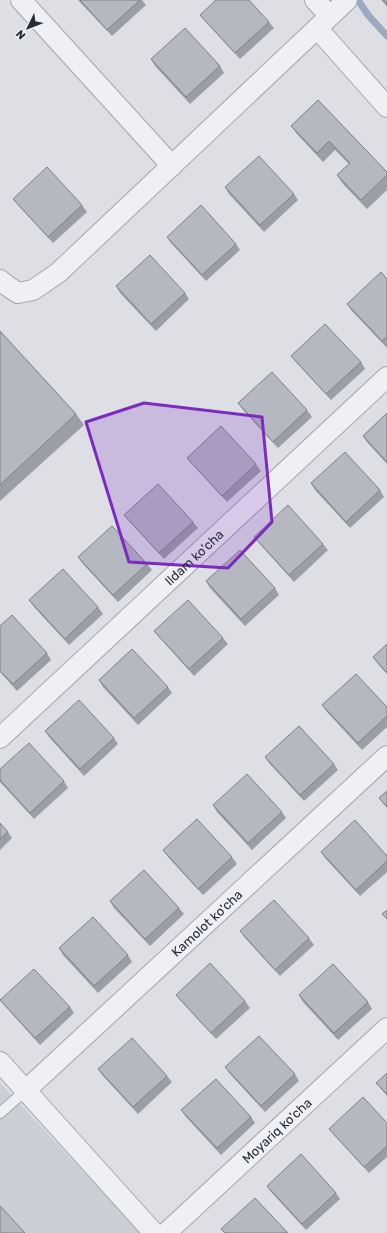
<svg xmlns="http://www.w3.org/2000/svg" width="387" height="1233" font-family="Rubik,sans-serif">
<style>
.built{fill:#cbced5}
.lines{fill:none;stroke-linecap:round;stroke-linejoin:round}
.stream{stroke:#9ca9c1;stroke-width:7}
.service-casing{stroke:#a3a6ae;stroke-width:12}
.minor-casing{stroke:#a3a6ae;stroke-width:22}
.service{stroke:#eff0f4;stroke-width:10}
.minor{stroke:#eff0f4;stroke-width:20}
.wall{fill:#9c9ea6}
.building{fill:#b5b8c1;stroke:#7f8187}
.marked{fill:#7b2cbf;fill-opacity:0.2;stroke:#7b2cbf;stroke-width:3;stroke-linejoin:round}
.labels{text-anchor:middle;stroke-width:3;stroke-linejoin:round;paint-order:stroke}
.street-label{font-size:13px;fill:#282c39;stroke:#eceef3}
</style>
<rect width="100%" height="100%" fill="#dddfe5"/>
<path class="built" d="M0,1083L141,1233H0Z"/>
<g class="lines">
<path class="stream" d="M358,0L368,15L387,36"/>
<g class="service-casing">
<path id="service" d="M0,1113L26,1090"/>
</g>
<g class="minor-casing">
<g id="minor">
<path d="M21,0L172,166"/>
<path d="M315,0L329,15"/>
<path d="M317,28L387,107"/>
<path d="M0,280L6,285L18,293L33,290L58,273L347,0"/>
<path id="s1" d="M0,738L387,377"/>
<path d="M0,1062L154,1233"/>
<path id="s2" d="M26,1090L387,756"/>
<path id="s3" d="M166,1233L387,1028"/>
</g>
</g>
<use href="#service" class="service"/>
<use href="#minor" class="minor"/>
</g>
<g class="wall">
<path d="M78,0H142L146,5L112,36Z"/>
<path d="M381,0H387V7L383,2Z"/>
<path d="M200,15L269,22L274,28L240,59L205,21Z"/>
<path d="M151,59L220,66L224,73L190,104L155,66Z"/>
<path d="M318,100L387,172V190L367,209L343,184L337,175L349,164L335,150L323,162L297,134L291,126Z"/>
<path d="M225,187L294,194L298,200L264,232L229,194Z"/>
<path d="M13,199L82,205L87,212L53,243L18,205Z"/>
<path d="M167,237L236,244L240,250L206,281L171,243Z"/>
<path d="M387,279V348L351,310L347,304Z"/>
<path d="M116,286L185,293L189,299L156,331L120,293Z"/>
<path d="M0,331L76,414L84,425L0,501Z"/>
<path d="M291,356L361,362L365,369L331,400L296,362Z"/>
<path d="M238,403L307,410L312,417L278,448L243,410Z"/>
<path d="M387,413V464L367,442L363,436Z"/>
<path d="M187,458L256,464L261,471L227,502L192,464Z"/>
<path d="M311,483L380,490L384,497L350,528L315,490Z"/>
<path d="M124,515L193,522L198,528L164,559L129,521Z"/>
<path d="M254,537L323,544L328,550L294,582L259,543Z"/>
<path d="M78,557L147,564L152,570L118,602L83,564Z"/>
<path d="M206,581L275,588L279,595L245,626L210,588Z"/>
<path d="M29,600L98,607L103,614L69,645L34,607Z"/>
<path d="M0,626L47,653L51,660L17,691L0,672Z"/>
<path d="M154,631L223,638L228,644L194,676L159,637Z"/>
<path d="M387,644V674L378,664L373,657Z"/>
<path d="M99,680L168,687L172,693L138,725L103,687Z"/>
<path d="M322,705L387,707V727L362,750L327,712Z"/>
<path d="M45,731L114,738L118,744L84,776L49,737Z"/>
<path d="M265,757L334,764L338,770L304,801L269,763Z"/>
<path d="M0,769L64,781L68,788L34,819L0,782Z"/>
<path d="M387,791V808L379,798Z"/>
<path d="M213,805L282,812L286,818L252,850L217,812Z"/>
<path d="M0,823L8,832L12,838L0,850Z"/>
<path d="M163,850L232,857L237,864L203,895L168,857Z"/>
<path d="M321,852L387,856V872L360,896L325,858Z"/>
<path d="M110,901L179,908L184,914L150,946L114,908Z"/>
<path d="M240,931L309,938L314,945L280,976L245,938Z"/>
<path d="M59,948L128,955L132,962L98,993L63,955Z"/>
<path d="M176,995L245,1001L250,1008L216,1039L181,1001Z"/>
<path d="M299,995L368,1002L372,1009L338,1040L303,1002Z"/>
<path d="M0,1000L70,1007L74,1013L40,1045L5,1006Z"/>
<path d="M225,1067L295,1074L299,1081L265,1112L230,1074Z"/>
<path d="M98,1069L167,1076L172,1082L138,1114L103,1076Z"/>
<path d="M387,1073V1096L381,1089L376,1083Z"/>
<path d="M181,1110L251,1117L255,1123L221,1155L186,1117Z"/>
<path d="M387,1123V1157L369,1173L334,1135L329,1129Z"/>
<path d="M267,1186L336,1193L340,1199L306,1230L271,1192Z"/>
</g>
<g class="building">
<path d="M80,0H140L107,30Z"/>
<path d="M216,0H249L269,22L235,53L200,15Z"/>
<path d="M383,0H387V4Z"/>
<path d="M185,28L220,66L186,97L151,59Z"/>
<path d="M318,100L387,172V175L361,200L337,175L350,163L329,141L317,153L291,126Z"/>
<path d="M259,156L294,194L260,225L225,187Z"/>
<path d="M47,167L82,205L48,237L13,199Z"/>
<path d="M201,205L236,244L202,275L167,237Z"/>
<path d="M150,255L185,293L151,324L116,286Z"/>
<path d="M381,272L387,279V337L382,341L347,304Z"/>
<path d="M325,324L361,362L326,394L291,356Z"/>
<path d="M0,331L76,414L0,485Z"/>
<path d="M272,372L307,410L273,442L238,403Z"/>
<path d="M387,413V462L363,436Z"/>
<path d="M221,426L256,464L222,496L187,458Z"/>
<path d="M345,452L380,490L346,522L311,483Z"/>
<path d="M158,484L193,522L159,553L124,515Z"/>
<path d="M288,505L323,544L289,575L254,537Z"/>
<path d="M112,526L147,564L113,595L78,557Z"/>
<path d="M240,550L275,588L241,619L206,581Z"/>
<path d="M63,569L98,607L65,639L29,600Z"/>
<path d="M188,600L223,638L189,669L154,631Z"/>
<path d="M12,615L47,653L13,684L0,671V626Z"/>
<path d="M387,644V673L373,657Z"/>
<path d="M132,649L168,687L134,718L99,680Z"/>
<path d="M356,674L387,707V716L358,743L322,705Z"/>
<path d="M79,700L114,738L80,769L45,731Z"/>
<path d="M299,726L334,764L300,795L265,757Z"/>
<path d="M29,743L64,781L30,813L0,780V769Z"/>
<path d="M247,774L282,812L248,843L213,805Z"/>
<path d="M387,791V807L379,798Z"/>
<path d="M197,819L232,857L198,889L163,850Z"/>
<path d="M355,820L387,856V861L356,890L321,852Z"/>
<path d="M0,823L8,832L0,839Z"/>
<path d="M144,870L179,908L145,939L110,901Z"/>
<path d="M274,900L309,938L275,970L240,931Z"/>
<path d="M387,910V919L382,914Z"/>
<path d="M93,917L128,955L94,986L59,948Z"/>
<path d="M210,963L245,1001L211,1033L176,995Z"/>
<path d="M333,964L368,1002L334,1033L299,995Z"/>
<path d="M34,969L70,1007L35,1038L0,1000Z"/>
<path d="M259,1036L295,1074L261,1106L225,1067Z"/>
<path d="M132,1038L167,1076L133,1107L98,1069Z"/>
<path d="M387,1073V1094L376,1083Z"/>
<path d="M216,1079L251,1117L217,1148L181,1110Z"/>
<path d="M363,1097L387,1123V1146L364,1167L329,1129Z"/>
<path d="M301,1154L336,1193L302,1224L267,1186Z"/>
<path d="M255,1198L288,1233H225L221,1229Z"/>
<path d="M0,1206L25,1233H0Z"/>
</g>
<path class="marked" d="M144,403L262,417L272,522L228,568L129,562L86,422Z"/>
<g class="labels">
<g class="street-label">
<text dy="5" stroke="none"><textPath href="#s1" startOffset="265">Ildam ko'cha</textPath></text>
<text dy="5" stroke="none"><textPath href="#s2" startOffset="246">Kamolot ko'cha</textPath></text>
<text dy="5" stroke="none"><textPath href="#s3" startOffset="151">Moyariq ko'cha</textPath></text>
</g>
</g>
<g transform="translate(28 28) rotate(227)" stroke="#eceef3" stroke-width="3" paint-order="stroke">
<path d="M0-3L7 15L0 10L-7 15Z" fill="#282c39"/>
<text y="-6" font-size="11" font-weight="bold" text-anchor="middle" fill="#282c39">N</text>
</g>
</svg>
